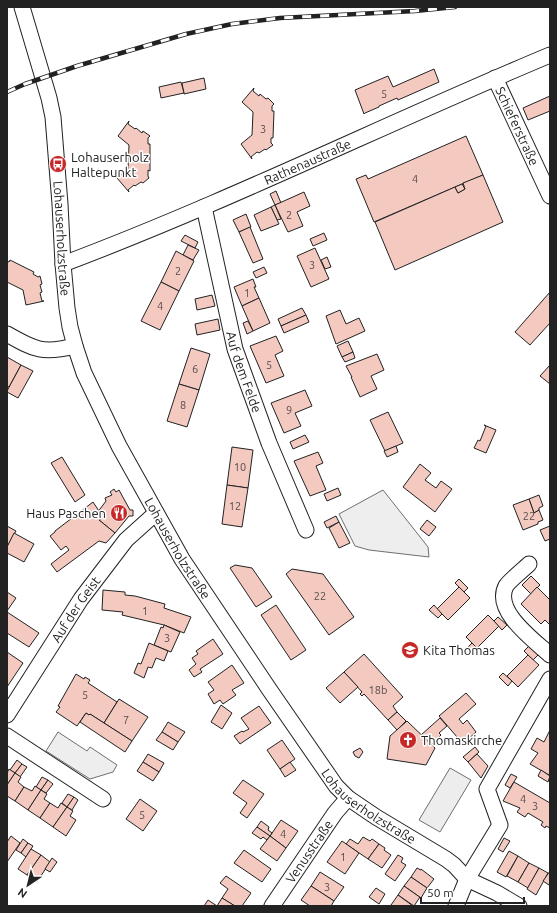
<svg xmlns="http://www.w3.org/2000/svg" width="557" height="913" font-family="Ubuntu,sans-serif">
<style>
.green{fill:#eee;stroke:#6f6f6f}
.parking{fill:#ededed;stroke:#6f6f6f}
.building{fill:#f3c9c0;stroke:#222}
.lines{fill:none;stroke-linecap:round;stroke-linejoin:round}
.minor-casing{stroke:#222;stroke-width:17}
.minor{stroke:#fff;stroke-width:15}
.rail-casing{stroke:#222;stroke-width:4.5}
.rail{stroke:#fff;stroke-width:3;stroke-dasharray:9;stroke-linecap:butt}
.labels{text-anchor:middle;stroke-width:3;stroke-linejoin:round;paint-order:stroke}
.number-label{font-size:11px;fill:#564c4a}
.street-label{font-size:13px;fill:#222;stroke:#fff}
.poi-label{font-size:13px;fill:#222;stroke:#fff;text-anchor:start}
</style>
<rect width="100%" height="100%" fill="#fff"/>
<g class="green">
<path d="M383,490L428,547L429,557L369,550L355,546L339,514Z"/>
<path d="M58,732L87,751L90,747L117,765L113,772L90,779L46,751Z"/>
</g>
<path class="parking" d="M450,768L471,780L440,832L419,820Z"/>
<g class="building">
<path d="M434,69L439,82L398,100L397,98L379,106V107L365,113L364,114L355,90L388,76L393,87Z"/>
<path d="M204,78L206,89L184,94L182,83Z"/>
<path d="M181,82L184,93L161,98L159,87Z"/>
<path d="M254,88L253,91L259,96L260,94L266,99L268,98L274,104L272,106V111H274L273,138H271V143L273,145L266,150L265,149L259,153L257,152L251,157L252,159L241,144L252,135L253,112L242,102Z"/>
<path d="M550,96V111L528,120L523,108Z"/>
<path d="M129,121L128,124L135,129L136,128L142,133L143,131L150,136L148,138V144H150V171L148,170V176L149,178L143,183L141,182L135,186L134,185L128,190L129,192L117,178L128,169L129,145L118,136Z"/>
<path d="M466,136L483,175L374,222L356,179L366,175L368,179Z"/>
<path d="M483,175L503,222L395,270L375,222L455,187L458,193L465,189L463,183Z"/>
<path d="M462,184L465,189L458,193L455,187Z"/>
<path d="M276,191L281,203L275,205L270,194Z"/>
<path d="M304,192L310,206L297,212L303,226L288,232L275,205Z"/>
<path d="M275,205L281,219L277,220L271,207Z"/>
<path d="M271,207L279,224L261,231L254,215Z"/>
<path d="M246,214L251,227L239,232L233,220Z"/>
<path d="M250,227L263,259L253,263L239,232Z"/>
<path d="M324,233L327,240L313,246L310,239Z"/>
<path d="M185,235L198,242L195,248L181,241Z"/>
<path d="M188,245L199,250L193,260L183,255Z"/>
<path d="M315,248L329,279L311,287L297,256Z"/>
<path d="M176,251L194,261L179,291L161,282Z"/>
<path d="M327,257L331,267L325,269L321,260Z"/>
<path d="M10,260L34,272L33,274L38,277L40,276L42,284L40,285L42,292L40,293L42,301H44L26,305L23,290L7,282V261L9,262Z"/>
<path d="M264,267L267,273L256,278L253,272Z"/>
<path d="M253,279L256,287H254L259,298L242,306L234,287Z"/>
<path d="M161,282L179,291L160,330L141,321Z"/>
<path d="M550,292V323L530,345L515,332Z"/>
<path d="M212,295L215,306L197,310L195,299Z"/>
<path d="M259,298L270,323L253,331L242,306Z"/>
<path d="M302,308L306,315L281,326L278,319Z"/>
<path d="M340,310L346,324L359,318L365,331L336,344L326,316Z"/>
<path d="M306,315L309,322L284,333L281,326Z"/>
<path d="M218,319L220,330L197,335L195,324Z"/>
<path d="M248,321L253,331L247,334L243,323Z"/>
<path d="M276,336L283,351L275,355L284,376L266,383L250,346Z"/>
<path d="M348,341L353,352L342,357L337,346Z"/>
<path d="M191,348L210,354L199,390L179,384Z"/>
<path d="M353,352L355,358L345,362L342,357Z"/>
<path d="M377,354L384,370L371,376L377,389L360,397L351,377H352L346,366Z"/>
<path d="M7,357L21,365L9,387L7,386Z"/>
<path d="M21,365L33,371L18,398L7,392V391Z"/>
<path d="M550,365V384L540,376Z"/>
<path d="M179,384L199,390L187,427L167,421Z"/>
<path d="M305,390L312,406L295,413L301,426L284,433L271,403Z"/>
<path d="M388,412L403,443L385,451L370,420Z"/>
<path d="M484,425L496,430L486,453L474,448L478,440L480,441L486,426Z"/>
<path d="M305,435L309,442L293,449L290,442Z"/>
<path d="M396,446L398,452L387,457L384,451Z"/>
<path d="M232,447L253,450L248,488L227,485Z"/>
<path d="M318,452L323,463L316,466L326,490L310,496L294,461Z"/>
<path d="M62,457L85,495L75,502L51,463Z"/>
<path d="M420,464L431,473L425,480L436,488L441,481L452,489L435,512L403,487Z"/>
<path d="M227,485L248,488L242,527L222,524Z"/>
<path d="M338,488L341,495L327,501L324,494Z"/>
<path d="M114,489L116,492L119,490L130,510H133V516H129L115,533L99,520L102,518L97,513L106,501L105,498L112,495L110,492Z"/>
<path d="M539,495L543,506L539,508V510L534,513L529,499Z"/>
<path d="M529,499L534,513L539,510L543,520L538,522V524L523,530L513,505Z"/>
<path d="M93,502L99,511L97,513L102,518L99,520L115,533L106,543L99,541L57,572L51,564L69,550L66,546L61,550L50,536L55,532V531Z"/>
<path d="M336,516L339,522L327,528L324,522Z"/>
<path d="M427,520L436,527L429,536L420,529Z"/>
<path d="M339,522L350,543L339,548L329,528Z"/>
<path d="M7,526L16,531L7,547Z"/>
<path d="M550,526V539L545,541L540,530Z"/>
<path d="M14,533L34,544L24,562L7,553V547Z"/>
<path d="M235,565L252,568L272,597L256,607L230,568Z"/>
<path d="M292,569L323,574L354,617L329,635L286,574Z"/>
<path d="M531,576L540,585L531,594L522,585Z"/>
<path d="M459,579L468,588L464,592L455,583Z"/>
<path d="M459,587L470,598L448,620L437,609Z"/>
<path d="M537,587L550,600V625L545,620L541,624L521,604Z"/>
<path d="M103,590L125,592V595L135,596L165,604L164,608L191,617L184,633L164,625L122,615L123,612L102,610Z"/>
<path d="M7,592L16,598L7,611Z"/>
<path d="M276,605L306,650L291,660L261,615Z"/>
<path d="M434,605L442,614L438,618L429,610Z"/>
<path d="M7,612L39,633L29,647L7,633Z"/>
<path d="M488,615L499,626L477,648L466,637Z"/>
<path d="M498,617L507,625L502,630L494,621Z"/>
<path d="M164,625L180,632L171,652L154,645L161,627L163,628Z"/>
<path d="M213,639L223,654L200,669L202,672L194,677L189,670L196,664L192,658L198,654L196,651Z"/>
<path d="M149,643L168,651L164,661L156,658L152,668L148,667L144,678L134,673L138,663L141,664Z"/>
<path d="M472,643L481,652L477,656L468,647Z"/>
<path d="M529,646L538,655L533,660L524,651Z"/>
<path d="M7,652L23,663L7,687Z"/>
<path d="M364,654L403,697L393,706L397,712L388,720L364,694L362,696L360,694L362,692L344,672Z"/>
<path d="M528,655L539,665L518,687L507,676Z"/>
<path d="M232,665L244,683L232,690L236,695L223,704L220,700L214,704L208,694L214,690L208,682Z"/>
<path d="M344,672L358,687L340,703L326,688Z"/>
<path d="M503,673L512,681L508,686L499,677Z"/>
<path d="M76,674L84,679L85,677L90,680L88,683L117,702L104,723L90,714L89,715L86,713L77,726L56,712L60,707L58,706Z"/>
<path d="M466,693L476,704L459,719L463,724L467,720L476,732L463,744L439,716Z"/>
<path d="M119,699L148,717L132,741L104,723Z"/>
<path d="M221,705L232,713L222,729L211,722Z"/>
<path d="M259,706L271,723L240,744L234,736L242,731L243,732L249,729L241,718Z"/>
<path d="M397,712L406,721L397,730L388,720Z"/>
<path d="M86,713L89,715L90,714L132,741L125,752L80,722Z"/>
<path d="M440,718L447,726L439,733L441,735L431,745L421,735Z"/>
<path d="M407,721L435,748L426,765L387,759L390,736Z"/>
<path d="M168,722L185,732L178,742L162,732Z"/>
<path d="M550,730V774L549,775L530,764L538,753L531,749L537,738L544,742Z"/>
<path d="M162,732L178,742L173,750L156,740Z"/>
<path d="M282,740L295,759L280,769L267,750Z"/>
<path d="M475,747L479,752L468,762L463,757Z"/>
<path d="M360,748L363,752L359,758L355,756L353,752Z"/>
<path d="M148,754L164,763L159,772L143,762Z"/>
<path d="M477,754L488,766L481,778L468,762Z"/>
<path d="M17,760L22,764L15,773L10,770Z"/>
<path d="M143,762L159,772L153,781L137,771Z"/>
<path d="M290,762L296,770L285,777L280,769Z"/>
<path d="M22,764L27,767L20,777L15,773Z"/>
<path d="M9,769L15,773L7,785V773Z"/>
<path d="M541,770L550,776L548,782L538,776Z"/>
<path d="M15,773L21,777L18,782L24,787L15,801L7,796V785Z"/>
<path d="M511,774L517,777L510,788L505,785Z"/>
<path d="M42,777L48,780L41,790L36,787Z"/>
<path d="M48,780L53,784L46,793L41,790Z"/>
<path d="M243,780L264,794L247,818L240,813L247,803L233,793Z"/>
<path d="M514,782L550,803V828L546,826L545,828L541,825L543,822L528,813L525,817L517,812L520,808L503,801Z"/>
<path d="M35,786L41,790L28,810L15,801L24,787L32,791Z"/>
<path d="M41,790L47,794L44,799L50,803L40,818L28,810Z"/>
<path d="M68,794L74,797L67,807L62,803Z"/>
<path d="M74,797L78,800L72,810L67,807Z"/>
<path d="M140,799L157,811L143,831L126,819Z"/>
<path d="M50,803L58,808L61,803L67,807L53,827L40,818Z"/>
<path d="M67,807L73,811L70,816L76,820L66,836L53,827Z"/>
<path d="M281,820L298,831L286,848L270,836Z"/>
<path d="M261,821L269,827L268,830L272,833L270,836L257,827Z"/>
<path d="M257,827L270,836L267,840L263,837L261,839L252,833Z"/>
<path d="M11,836L20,843L7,862V842Z"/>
<path d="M270,836L286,848L277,861L260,849Z"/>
<path d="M363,837L370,841L372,839L379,844L368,859L346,844L350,839L358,844Z"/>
<path d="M504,838L510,841L503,852L498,849Z"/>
<path d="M23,839L28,843L21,853L16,850Z"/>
<path d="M342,841L359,853L345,874L327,862Z"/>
<path d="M28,843L33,846L26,857L21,853Z"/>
<path d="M379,844L385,848L384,850L391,855L382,868L368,859Z"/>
<path d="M31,849L41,855L27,875L18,869Z"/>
<path d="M244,850L271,869L262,882L234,863Z"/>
<path d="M509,851L518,856L506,877L497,872Z"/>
<path d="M41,855L50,862L37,882L27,875Z"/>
<path d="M398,855L403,858L401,862L406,865L395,881L385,874Z"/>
<path d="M518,856L529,863L518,882L507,876Z"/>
<path d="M52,858L57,862L50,872L45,869Z"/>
<path d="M529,863L539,868L528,888L518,882Z"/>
<path d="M417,868L421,870V869L434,879L427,888L411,877Z"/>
<path d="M539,868L548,873L536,895L527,889Z"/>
<path d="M550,871V882L549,885L543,881Z"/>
<path d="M320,872L344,887L334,901L311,886Z"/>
<path d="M226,876L251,893L242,906H235L222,898L228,889L220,883Z"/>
<path d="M411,877L427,888L421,898L404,886Z"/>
<path d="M311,886L334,901L331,906H310L301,900Z"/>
<path d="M404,886L421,898L420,897L414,906L398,895Z"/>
<path d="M376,888L385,894L379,904L369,897Z"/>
<path d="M398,895L413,906H393L391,905Z"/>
<path d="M222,898L235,906H204L208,900L217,906Z"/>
</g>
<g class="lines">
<g class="minor-casing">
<g id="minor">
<path id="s1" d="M22,7L49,98L53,117L60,204L63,264L67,308L70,327L75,346L84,373L119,446L182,559L269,689L336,786L348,798L376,817L446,859L454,865L467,879L497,893L519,906"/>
<path id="s2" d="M495,78L550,196"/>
<path id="s3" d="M204,207L235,349L269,443L306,530"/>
<path id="s4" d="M63,264C228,202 387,123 550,55"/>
<path d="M7,334C35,350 43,354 75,346"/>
<path d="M529,564C524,569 509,581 506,586C493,611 534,640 550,655"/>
<path id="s5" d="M7,715L81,599L126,540L156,513"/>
<path d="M7,736L103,799"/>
<path id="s6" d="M272,906L335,813L348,798"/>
<path d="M456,906L467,879L500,825L487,789L550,679"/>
</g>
</g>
<use href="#minor" class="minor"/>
<g class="rail-casing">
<path id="rail" d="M7,92L25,84L77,66L186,34L232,24L280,18L415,11L455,7"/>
</g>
<use href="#rail" class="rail"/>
</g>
<defs>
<g id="bus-disc" transform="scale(0.9)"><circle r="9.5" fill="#c62828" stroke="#fff"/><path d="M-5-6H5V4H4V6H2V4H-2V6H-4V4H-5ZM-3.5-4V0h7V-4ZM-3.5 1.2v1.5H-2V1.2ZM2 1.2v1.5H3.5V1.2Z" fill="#fff"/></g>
<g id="restaurant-disc" transform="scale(0.9)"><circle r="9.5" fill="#c62828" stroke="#fff"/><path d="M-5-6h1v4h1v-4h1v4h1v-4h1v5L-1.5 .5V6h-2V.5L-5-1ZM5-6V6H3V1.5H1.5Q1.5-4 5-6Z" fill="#fff"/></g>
<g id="school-disc" transform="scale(0.9)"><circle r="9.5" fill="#c62828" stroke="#fff"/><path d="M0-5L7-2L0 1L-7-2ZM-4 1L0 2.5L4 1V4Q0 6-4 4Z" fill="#fff"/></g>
<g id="church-disc" transform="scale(0.9)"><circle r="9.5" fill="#c62828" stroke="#fff"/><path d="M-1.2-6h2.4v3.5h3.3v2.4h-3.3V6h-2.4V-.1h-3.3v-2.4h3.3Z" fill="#fff"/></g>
</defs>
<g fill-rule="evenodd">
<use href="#bus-disc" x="58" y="164"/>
<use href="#restaurant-disc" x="119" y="513"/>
<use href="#school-disc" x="410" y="650"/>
<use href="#church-disc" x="408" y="740"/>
</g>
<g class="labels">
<g class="number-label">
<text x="384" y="98">5</text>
<text x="263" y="133">3</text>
<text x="415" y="183">4</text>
<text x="289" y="219">2</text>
<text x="312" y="269">3</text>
<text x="178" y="275">2</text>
<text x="247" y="297">1</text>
<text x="160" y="310">4</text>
<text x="269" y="369">5</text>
<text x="195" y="373">6</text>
<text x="183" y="409">8</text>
<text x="289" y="414">9</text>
<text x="240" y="471">10</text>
<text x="235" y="510">12</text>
<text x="529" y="520">22</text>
<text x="320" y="600">22</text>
<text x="145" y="615">1</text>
<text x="167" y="642">3</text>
<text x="378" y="694">18b</text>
<text x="85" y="699">5</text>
<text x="126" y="724">7</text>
<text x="523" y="803">4</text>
<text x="535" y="810">3</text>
<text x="142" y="819">5</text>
<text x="283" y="838">4</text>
<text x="343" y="861">1</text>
<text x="327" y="891">3</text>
</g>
<g class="street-label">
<text dy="5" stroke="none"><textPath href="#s2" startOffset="53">Schieferstraße</textPath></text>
<text dy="5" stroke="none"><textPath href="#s4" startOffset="265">Rathenaustraße</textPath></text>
<text dy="5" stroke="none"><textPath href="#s1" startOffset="236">Lohauserholzstraße</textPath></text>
<text dy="5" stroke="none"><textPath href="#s3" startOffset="170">Auf dem Felde</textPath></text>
<text dy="5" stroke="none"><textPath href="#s1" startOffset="572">Lohauserholzstraße</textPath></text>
<text dy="5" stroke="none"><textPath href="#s5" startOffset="126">Auf der Geist</textPath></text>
<text dy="5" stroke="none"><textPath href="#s1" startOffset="896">Lohauserholzstraße</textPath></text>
<text dy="5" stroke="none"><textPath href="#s6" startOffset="66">Venusstraße</textPath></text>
</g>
<g class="poi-label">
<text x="71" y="162">Lohauserholz<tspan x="71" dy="15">Haltepunkt</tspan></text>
<text x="106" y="518" text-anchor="end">Haus Paschen</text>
<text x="423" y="655">Kita Thomas</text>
<text x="421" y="745">Thomaskirche</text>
</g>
</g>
<rect width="557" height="913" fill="none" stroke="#222222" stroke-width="16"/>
<g transform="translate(28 885) rotate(215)" stroke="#ffffff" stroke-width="3" paint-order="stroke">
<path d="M0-3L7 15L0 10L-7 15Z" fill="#222222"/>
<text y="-6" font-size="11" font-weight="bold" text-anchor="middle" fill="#222222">N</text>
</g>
<path d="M421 897v6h103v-6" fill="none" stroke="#222222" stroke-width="2"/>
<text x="427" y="897" font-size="12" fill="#222222" stroke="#ffffff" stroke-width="3" paint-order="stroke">50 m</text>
</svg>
